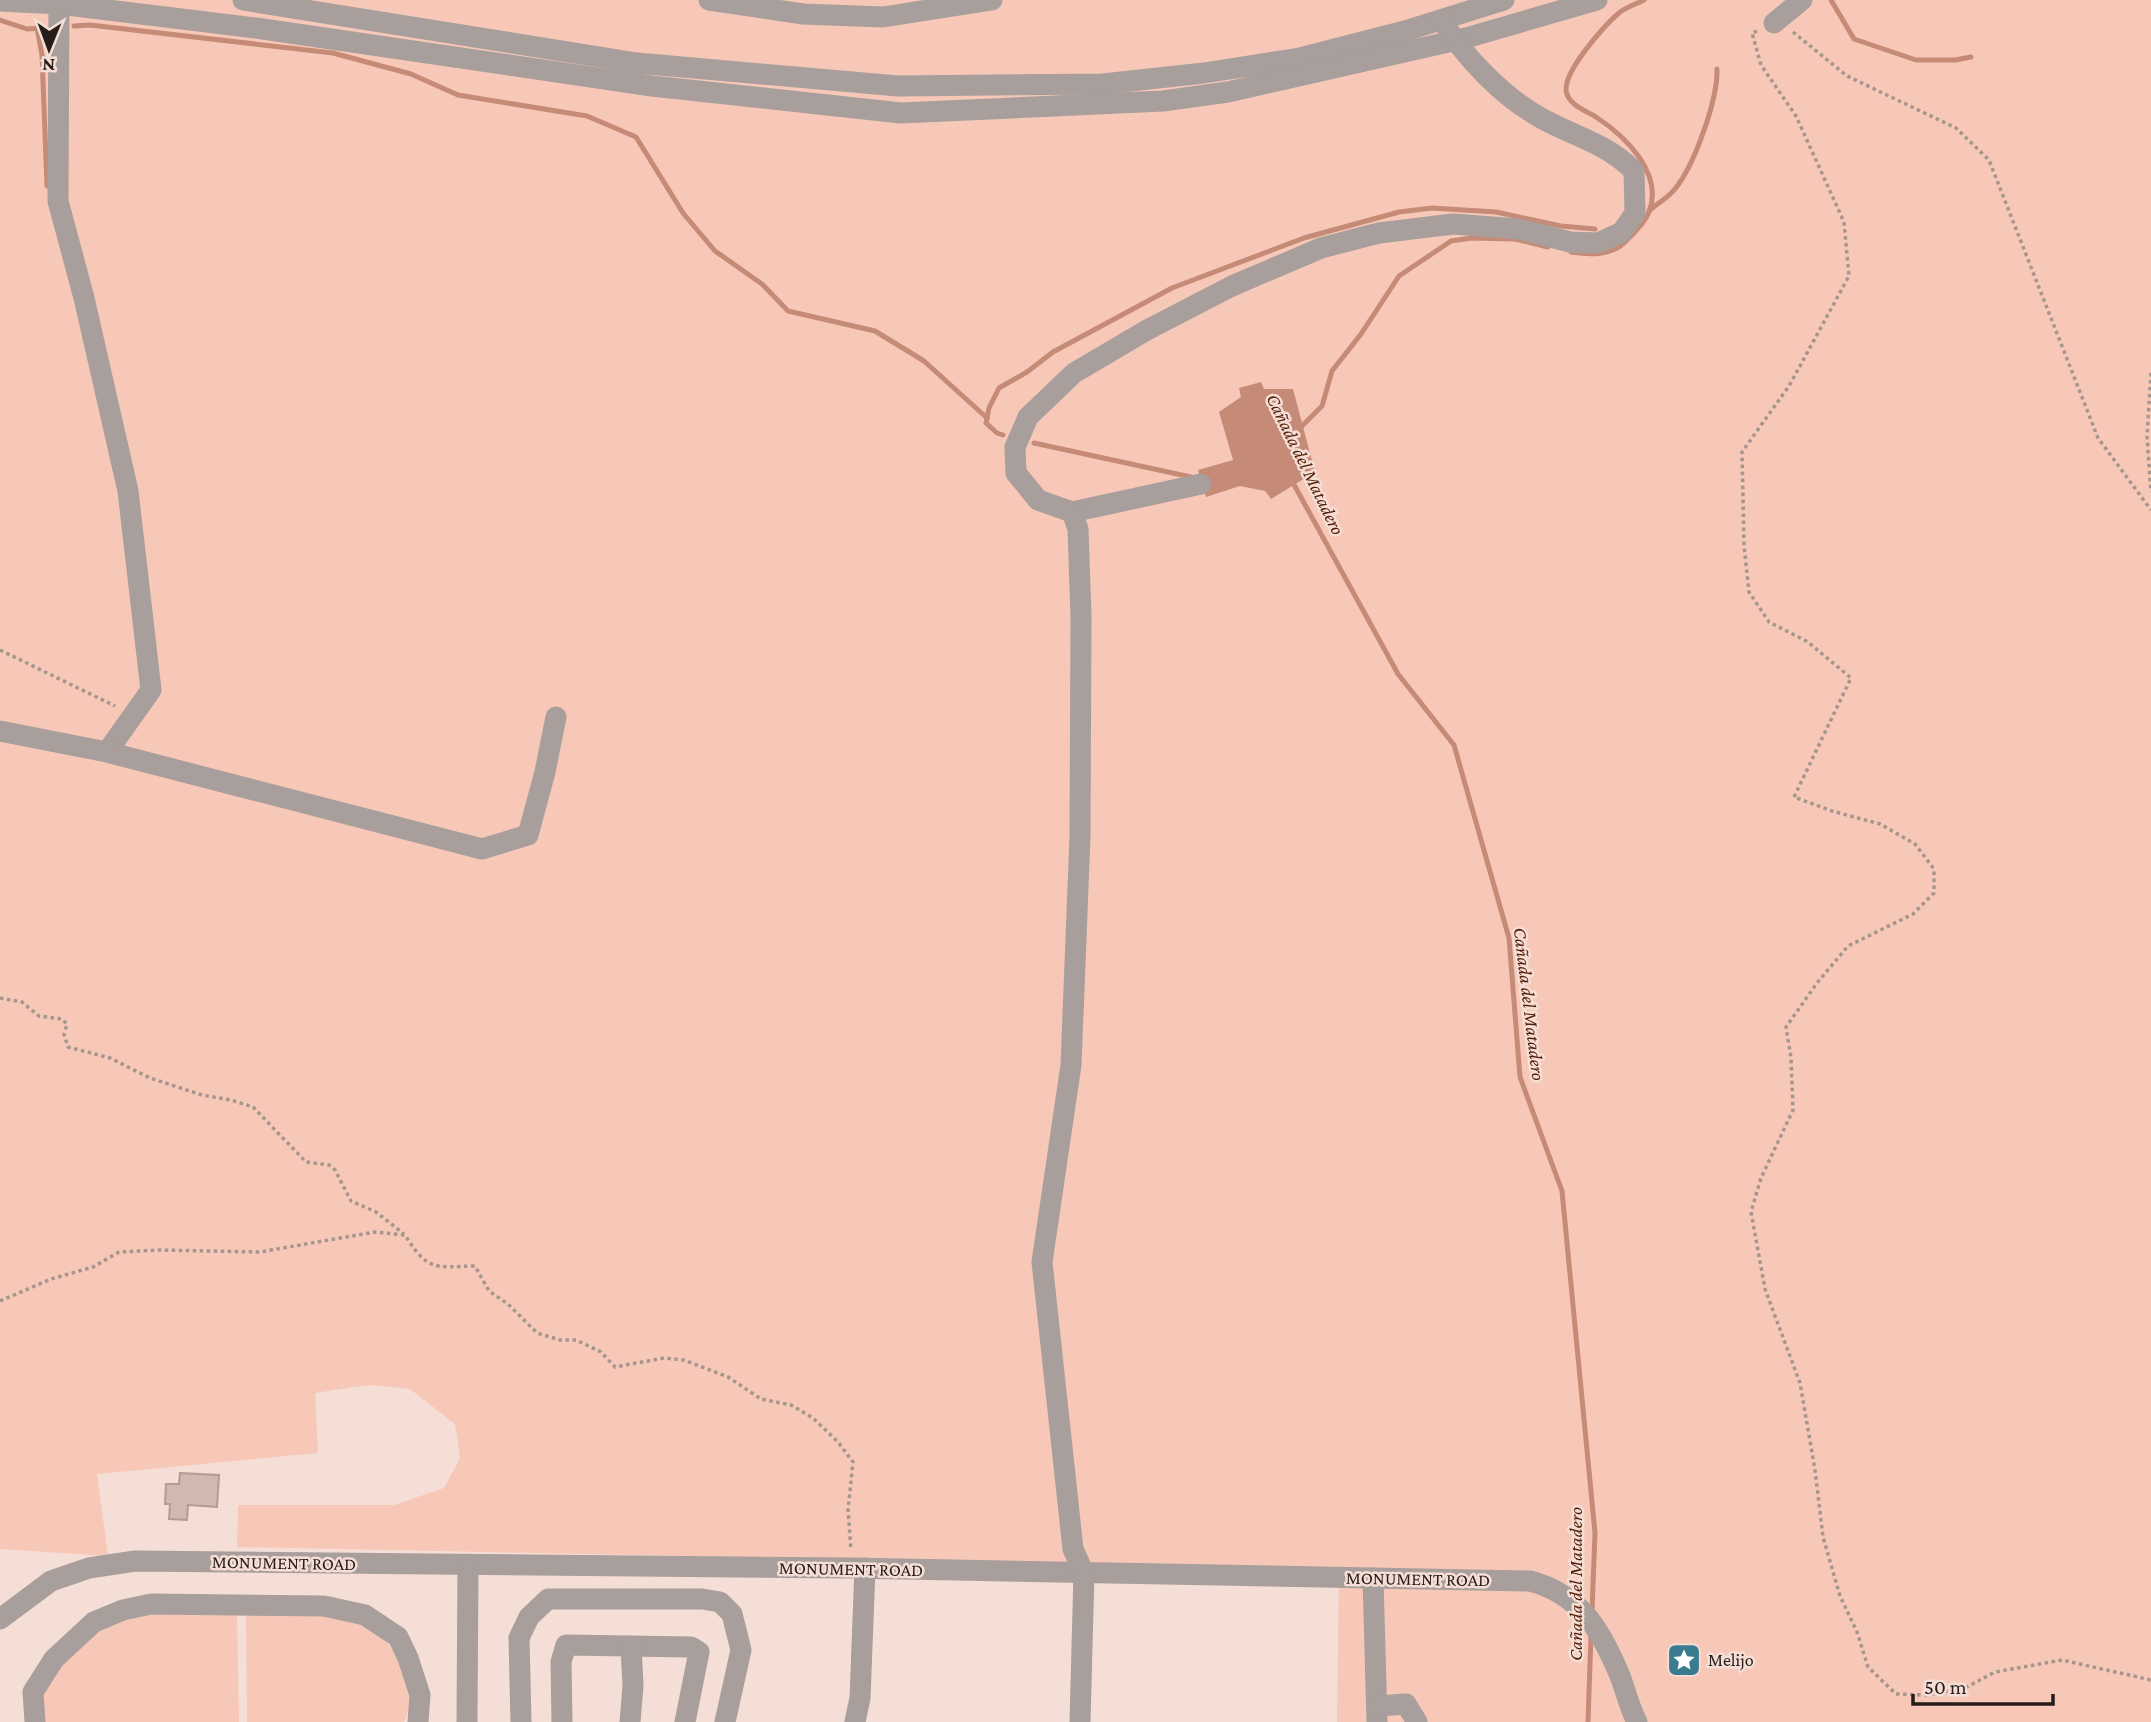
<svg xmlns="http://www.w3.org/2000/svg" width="2151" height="1722" font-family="'Crimson Pro',serif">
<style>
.green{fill:#f7c8b8}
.water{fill:#c58b76}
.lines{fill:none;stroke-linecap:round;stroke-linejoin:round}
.stream{stroke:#c58b76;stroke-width:5}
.building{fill:#cfb9b1;stroke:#b29c94;stroke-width:2}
.path{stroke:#a6958e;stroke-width:3.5;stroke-dasharray:3.5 3.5;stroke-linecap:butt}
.minor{stroke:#a89e9b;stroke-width:21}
.labels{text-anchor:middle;stroke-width:5;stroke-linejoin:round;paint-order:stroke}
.street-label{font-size:18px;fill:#261d1a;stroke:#f5ded5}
.poi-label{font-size:18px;fill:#261d1a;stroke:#f5ded5;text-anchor:start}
.water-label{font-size:19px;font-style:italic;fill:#541e07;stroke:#f5ded5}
</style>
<rect width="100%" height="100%" fill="#f5ded5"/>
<g class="green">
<path d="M0,0H2151V1722H1337L1339,1569L237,1547L238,1505H394L444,1488L460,1458L455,1424L410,1389L369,1385L315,1393L318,1453L97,1474L108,1556L0,1549Z"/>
<path d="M150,1613L237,1614L239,1722H43L44,1692L59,1665L104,1626Z"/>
<path d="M246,1614L339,1616C383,1623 427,1677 404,1722H247Z"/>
</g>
<path class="water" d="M1261,382L1264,389H1293L1315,472L1271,499L1265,491L1240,486L1206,497L1198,470L1233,460L1219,412L1241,397L1239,388Z"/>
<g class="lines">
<g class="stream">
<path d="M1831,0L1854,39L1916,60H1955L1971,57"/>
<path d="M0,20L27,29L43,28"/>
<path d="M74,26L90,25L333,53L411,74L458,95L587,116L636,137L683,213L715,251L762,284L788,311L875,331L924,361L987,418"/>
<path d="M37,28L42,55L47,186"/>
<path d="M1649,211C1657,203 1668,198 1674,190C1694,167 1718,99 1717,69"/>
<path d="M1571,252C1590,255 1612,256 1626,241C1634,233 1645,223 1649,212C1664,173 1625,136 1596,117C1586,111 1571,106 1567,94C1559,75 1606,24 1620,12C1627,7 1636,4 1644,0"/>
<path d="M1298,430L1322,406L1332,371L1361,334L1399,276L1451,241L1472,238L1515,239L1548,247"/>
<path d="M1003,435L997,433L986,423L989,408L999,388L1027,372L1053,352L1172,288L1304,238L1399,212L1432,208L1496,212L1561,226L1595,229"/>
<path d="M1034,443L1191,477"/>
<path d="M1292,481L1398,674L1454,745L1509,938L1520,1077L1562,1191L1595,1533L1592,1611"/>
<path d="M1588,1722L1591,1635"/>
</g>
</g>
<path class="building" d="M180,1473L219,1475L217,1507L188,1505L187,1520L169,1519L170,1504H165L166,1484H179Z"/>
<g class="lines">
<g class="path">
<path d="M1757,31L1752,33L1761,65L1796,116L1844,222L1849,276L1789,386L1742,452L1744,545L1749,592L1769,622L1808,642L1851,678L1794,797L1832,811L1880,824L1915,844L1934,869V893L1913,914L1848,946L1817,983L1786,1027L1791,1058L1793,1110L1761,1178L1751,1212L1765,1289L1800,1383L1815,1470L1823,1537L1840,1596L1857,1632L1868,1667L1896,1694L1927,1695L1965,1688L1995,1672L2062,1660L2151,1680"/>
<path d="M1793,32L1847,76L1956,128L1989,160L2098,438L2151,510"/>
<path d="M2151,373L2147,436L2151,492"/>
<path d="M0,650L115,706"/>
<path d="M0,998L22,1002L39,1016L62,1019L67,1024L64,1034L68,1047L110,1058L150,1078L202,1095L231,1100L253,1107L306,1162L329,1165L335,1170L351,1201L376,1212L404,1234"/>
<path d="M0,1301L51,1279L93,1267L119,1252L159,1250L260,1252L375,1232L405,1235C428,1272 435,1267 475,1266L489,1291L508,1304L537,1333L560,1340H576L601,1352L615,1367L664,1358L684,1360L728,1377L761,1399L791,1405L813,1418L838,1442L853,1462L848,1510L851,1550"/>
</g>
<g class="minor">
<path d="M59,0L58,201L84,298L128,491L151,690L107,752"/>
<path d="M243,0L637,63L898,86L1103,84L1204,73L1300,58L1405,31L1504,0"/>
<path d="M709,0L803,14L883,17L992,0"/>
<path d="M0,1L59,4L256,28L652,86L901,113L1163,101L1228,92L1466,38L1597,0"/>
<path d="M1774,23L1802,0"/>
<path d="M1072,512L1201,484"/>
<path d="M0,731L107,752L482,849L528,835L545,772L556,717"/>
<path d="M1373,1578L1377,1722"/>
<path d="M0,1619L51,1581L89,1568L135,1561L851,1568L1530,1581C1580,1594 1601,1630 1620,1676C1626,1691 1629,1707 1637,1722"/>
<path d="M1378,1706L1406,1704L1417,1722"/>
<path d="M35,1722L33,1692L54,1659L94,1622L123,1610L151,1604L324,1606L365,1615L398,1637L408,1658L420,1695L418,1722"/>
<path d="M467,1722L468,1565"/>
<path d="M521,1722L519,1638L529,1617L548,1599H702L720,1602L732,1614L741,1650L725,1722"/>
<path d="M562,1722L561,1662L566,1645L691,1647L699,1652L685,1722"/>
<path d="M630,1722L633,1686L631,1646"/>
<path d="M855,1722L860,1698L865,1568"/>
<path d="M1080,1722L1084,1573L1073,1549L1042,1262L1071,1065L1080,837L1081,617L1078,529L1072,512L1038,500L1016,473L1015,447L1028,417L1074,373L1147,330L1232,286L1321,248L1379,233L1453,224L1519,229L1570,242L1598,243L1622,232L1635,213L1634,171C1605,142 1575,137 1541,118C1503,97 1464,57 1442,20"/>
</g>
</g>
<defs>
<g id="sight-square" transform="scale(1.75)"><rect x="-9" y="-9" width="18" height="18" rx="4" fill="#3b7b8f" stroke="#f5ded5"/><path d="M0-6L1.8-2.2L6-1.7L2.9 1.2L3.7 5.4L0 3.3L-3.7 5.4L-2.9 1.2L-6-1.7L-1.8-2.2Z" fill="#fff"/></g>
</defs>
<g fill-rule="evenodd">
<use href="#sight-square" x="1684" y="1660"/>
</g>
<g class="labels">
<g class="street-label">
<text transform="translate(284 1563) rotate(1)" y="6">MONUMENT ROAD</text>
<text transform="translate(851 1569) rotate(1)" y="6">MONUMENT ROAD</text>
<text transform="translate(1418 1579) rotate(1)" y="6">MONUMENT ROAD</text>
</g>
<g class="poi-label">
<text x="1708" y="1666">Melijo</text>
</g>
<g class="water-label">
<text transform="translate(1306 464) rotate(64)" y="7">Cañada del Matadero</text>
<text transform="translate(1530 1004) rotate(83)" y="7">Cañada del Matadero</text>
<text transform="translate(1575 1584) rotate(-90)" y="7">Cañada del Matadero</text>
</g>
</g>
<g transform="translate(49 49) rotate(181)" stroke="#f5ded5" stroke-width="5" paint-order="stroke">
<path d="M0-5L12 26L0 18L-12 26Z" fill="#261d1a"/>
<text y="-10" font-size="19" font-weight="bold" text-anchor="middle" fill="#261d1a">N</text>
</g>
<path d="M1913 1694v10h140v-10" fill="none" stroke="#261d1a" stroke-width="3.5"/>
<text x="1924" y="1694" font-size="21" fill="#261d1a" stroke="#f5ded5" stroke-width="5" paint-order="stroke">50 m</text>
</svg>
